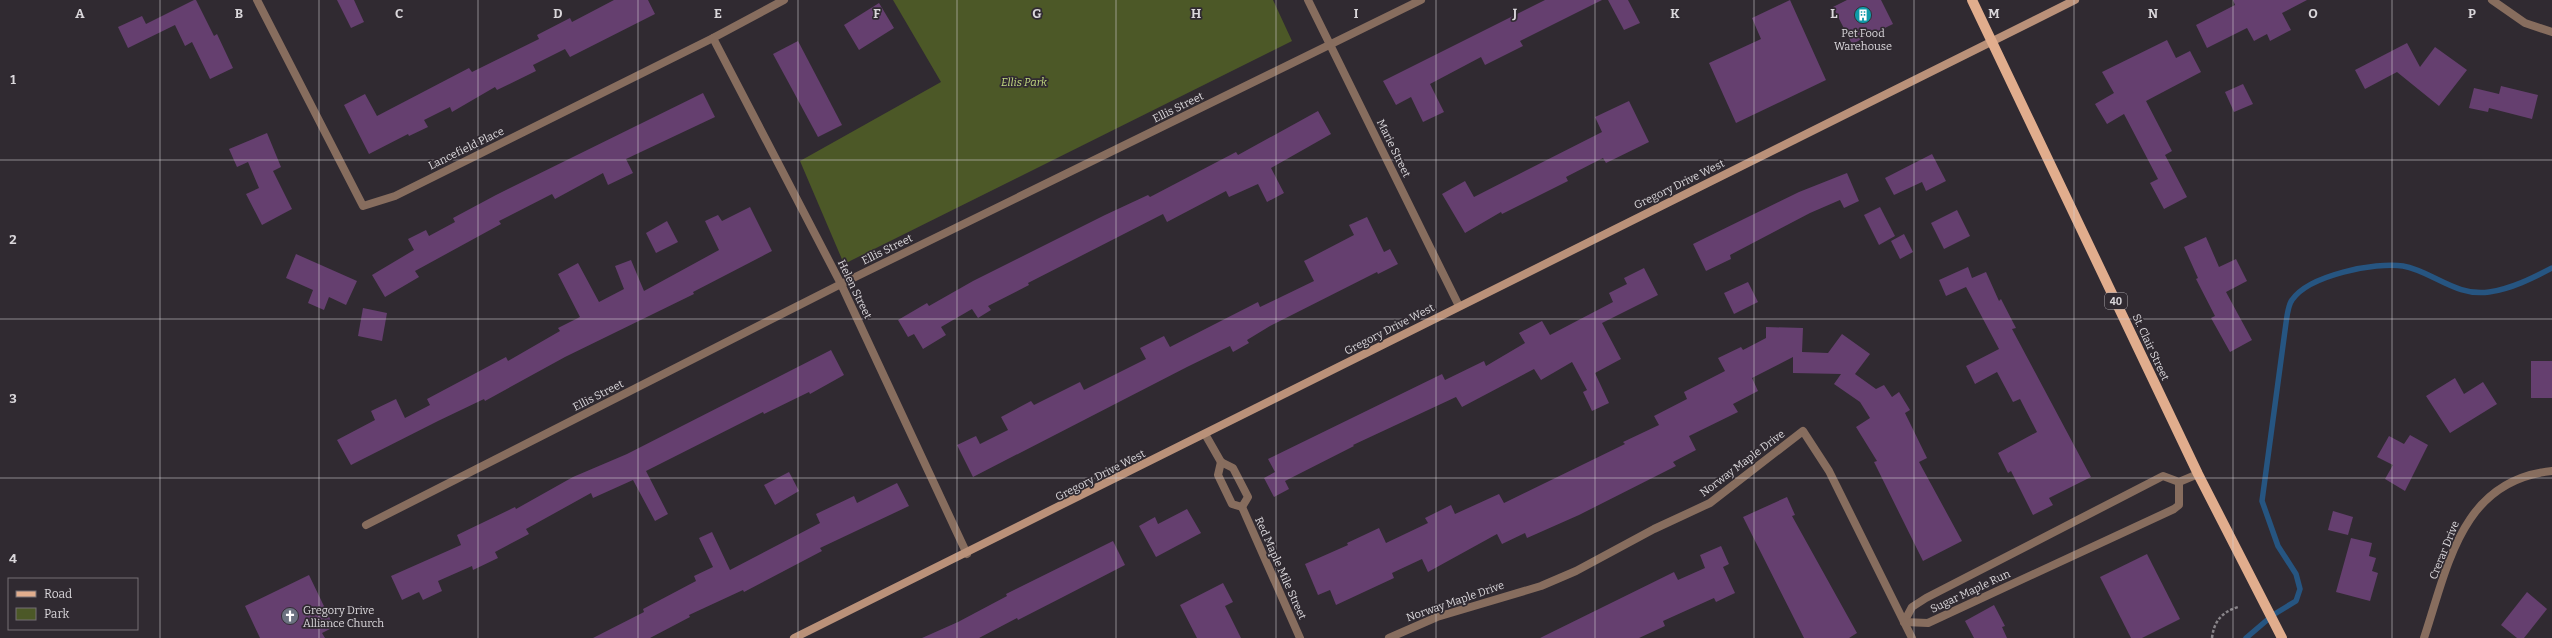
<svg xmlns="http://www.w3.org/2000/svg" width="2552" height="638" font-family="Bitter,serif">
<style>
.green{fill:#4c5827}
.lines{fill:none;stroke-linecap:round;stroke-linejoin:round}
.stream{stroke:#265581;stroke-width:5.5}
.building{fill:#653f6f}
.path{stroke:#888489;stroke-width:2.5;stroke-dasharray:3 2;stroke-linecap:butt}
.street{stroke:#876d5e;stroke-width:8}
.secondary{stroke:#ba9179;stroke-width:8}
.primary{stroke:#e1ad8d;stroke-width:10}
.grid{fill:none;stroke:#dad7db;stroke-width:1;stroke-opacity:0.55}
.labels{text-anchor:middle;stroke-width:3.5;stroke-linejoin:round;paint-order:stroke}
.shield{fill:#302a31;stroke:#a7a3a8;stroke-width:1}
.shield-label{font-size:10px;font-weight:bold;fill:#dad7db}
.poi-label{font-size:11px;fill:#dad7db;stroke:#302a31}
.park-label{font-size:11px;font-style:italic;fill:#c3da80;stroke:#302a31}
.street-label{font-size:11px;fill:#dad7db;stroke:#302a31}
.grid-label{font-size:13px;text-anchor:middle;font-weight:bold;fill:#dad7db;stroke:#302a31;stroke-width:3.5;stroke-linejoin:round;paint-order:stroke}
</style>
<rect width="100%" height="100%" fill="#302a31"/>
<path class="green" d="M893,0H1273L1292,41L844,264L800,161L941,82Z"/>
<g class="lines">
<path class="stream" d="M2246,638L2273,615L2296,601L2300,589L2296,574L2278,546L2262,501L2286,323C2287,316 2288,305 2292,300C2309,275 2375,262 2403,266C2432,271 2456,297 2489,292C2511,289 2533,278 2552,268"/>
</g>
<g class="building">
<path d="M194,0H196L214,36L217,34L233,68L210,79L192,42L185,46L175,25L128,48L118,27L142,16L146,24Z"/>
<path d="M337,0H354L364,22L351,28Z"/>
<path d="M614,0H648L655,14L570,57L565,49L533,65L536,71L497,90L495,87L452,112L450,107L424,120L428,127L409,136L408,134L369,154L344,105L365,94L377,116L469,68L472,72L539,39L537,35L570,18L572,22Z"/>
<path d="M1545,0H1602L1520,41L1523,46L1485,65L1481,57L1430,84L1444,112L1423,122L1411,97L1396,105L1383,81Z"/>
<path d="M1608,0H1628L1640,23L1624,30Z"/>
<path d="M1790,0L1826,80L1736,123L1709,63L1761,39L1752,18Z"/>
<path d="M1847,0H1881L1893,24L1852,44L1833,7Z"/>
<path d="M2233,0H2307L2282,13L2291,30L2270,41L2267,34L2254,41L2247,28L2207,48L2196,25L2235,5Z"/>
<path d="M879,3L894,28L859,50L844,25Z"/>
<path d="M2167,40L2176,58L2190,51L2201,72L2146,101L2172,151L2165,155L2187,197L2164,209L2150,183L2158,179L2124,114L2107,124L2095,104L2114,93L2102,72Z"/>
<path d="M798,41L842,125L818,137L773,54Z"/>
<path d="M2407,43L2420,67L2435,47L2467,70L2439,106L2397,72L2365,89L2355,70Z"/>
<path d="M2243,84L2253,104L2234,112L2225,92Z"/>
<path d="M2501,86L2538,95L2532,119L2489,108L2488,112L2469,108L2474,88L2499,94Z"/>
<path d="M703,93L715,117L626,159L633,173L608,185L603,173L555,199L552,194L499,221L501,224L415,271L419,277L385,297L372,275L414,250L408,239L426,230L429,236L455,222L453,218L496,195Z"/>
<path d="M1629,101L1649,142L1606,163L1603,158L1566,177L1568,181L1502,214L1501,212L1465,233L1442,194L1465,181L1474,197L1602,132L1595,117Z"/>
<path d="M1318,111L1331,134L1271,168L1284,193L1267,202L1258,184L1229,197L1226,191L1167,222L1163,214L1028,283L1029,285L988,306L991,310L978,318L972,309L941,327L946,335L923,349L914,334L908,337L898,320L927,303L929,306L973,281L1105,215L1148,195L1150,197L1236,152L1238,155Z"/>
<path d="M267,133L281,167L273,171L292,209L262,225L246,194L259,188L248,162L237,167L229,149Z"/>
<path d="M1932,154L1946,181L1926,191L1922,182L1894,195L1885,178Z"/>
<path d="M1847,173L1859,201L1844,208L1840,200L1810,213L1730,255L1731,259L1706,271L1693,244L1799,192Z"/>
<path d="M750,207L772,251L693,292L694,294L565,357L485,401L484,399L438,421L351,465L337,440L375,420L371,411L396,399L405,418L430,405L427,399L506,357L508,361L560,331L558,328L580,317L558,274L578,263L599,302L624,289L615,266L631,260L644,291L719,250L705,221L718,215L722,221Z"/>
<path d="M1880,207L1895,236L1879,245L1864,215Z"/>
<path d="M1957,210L1970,236L1944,249L1931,223Z"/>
<path d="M1367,217L1384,252L1390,249L1398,264L1378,274L1377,272L1270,326L1247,340L1249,343L1233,352L1230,346L1187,367L973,477L957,445L976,436L980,444L1008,430L1001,417L1031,401L1034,405L1080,382L1084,390L1146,359L1140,348L1164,336L1170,347L1258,302L1260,307L1314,281L1304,261L1354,235L1349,225Z"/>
<path d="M667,221L678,242L656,253L646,233Z"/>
<path d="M1904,234L1913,252L1900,259L1891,241Z"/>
<path d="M2206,237L2219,267L2236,259L2247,281L2226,292L2252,340L2230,352L2211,318L2215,316L2196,279L2198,278L2184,247Z"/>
<path d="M296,254L357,281L346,305L329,297L324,310L308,303L313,290L286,278Z"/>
<path d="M1968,267L1972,278L1986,272L1999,301L2001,299L2016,328L2012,329L2091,477L2049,498L2053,505L2033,515L2011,471L2008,473L1998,453L2037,432L2020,399L2013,402L1997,372L1975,384L1966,366L1999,349L1966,287L1946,296L1939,280Z"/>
<path d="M1644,268L1658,295L1602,323L1621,359L1595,373L1609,403L1592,411L1583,392L1587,390L1572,362L1541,380L1534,369L1462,407L1456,397L1353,445L1354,446L1285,481L1289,489L1274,497L1264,478L1275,472L1268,459L1442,374L1445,380L1484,361L1486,366L1525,343L1519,333L1542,321L1550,335L1613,302L1609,293L1627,284L1624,278Z"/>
<path d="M1748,282L1758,302L1734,314L1724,293Z"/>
<path d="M363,308L387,313L382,341L358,336Z"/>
<path d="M1766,327L1803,328L1802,352L1828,353L1842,334L1870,354L1855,374L1876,389L1884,385L1892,397L1899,392L1910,410L1905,413L1927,458L1919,462L1962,541L1923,561L1874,462L1877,461L1856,427L1870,418L1860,402L1834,384L1841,374L1793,373V357L1752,378L1758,391L1733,404L1738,412L1689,436L1696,450L1673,462L1676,466L1579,515L1527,538L1525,533L1502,544L1497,534L1428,572L1422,559L1392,573L1394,578L1336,605L1330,590L1318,595L1305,564L1348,545L1347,543L1379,528L1386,543L1428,523L1425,518L1451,505L1455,514L1499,494L1504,503L1625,444L1623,442L1659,425L1654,416L1687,399L1684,392L1725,371L1718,358L1741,347L1743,350L1766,338Z"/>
<path d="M831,350L844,375L810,394L809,392L764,414L763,412L646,471L668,514L655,521L633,480L593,498L591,493L526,529L529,534L495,552L498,558L473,570L472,566L438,581L442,591L423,600L419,592L402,600L391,576L461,545L457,535L515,507L516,509L573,477L627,454Z"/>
<rect x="2531" y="361" width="21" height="37"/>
<path d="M2455,378L2464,394L2483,382L2497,404L2450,433L2426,396Z"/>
<path d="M2410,435L2428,445L2405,491L2385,479L2393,465L2377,457L2389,436L2404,444Z"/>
<path d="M789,472L799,491L775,505L764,485Z"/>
<path d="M897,483L909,506L820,548L822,551L744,592L743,590L689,615L690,617L650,638H593L644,612L643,609L696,581L694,576L713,567L699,538L712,532L730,570L820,523L816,514L854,496L857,503Z"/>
<path d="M1787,497L1795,515L1792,516L1857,633L1849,638H1804L1743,517Z"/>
<path d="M1187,509L1201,533L1156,557L1139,526L1155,517L1158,524Z"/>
<path d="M2333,511L2353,517L2348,535L2328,530Z"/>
<path d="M2351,538L2372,543L2369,556L2376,558L2372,571L2378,573L2370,601L2336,592Z"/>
<path d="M1113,541L1125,565L1061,598L1018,620L1017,618L979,638H922L958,622L1007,596L1006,594Z"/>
<path d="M1721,546L1729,564L1723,567L1735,593L1716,602L1714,598L1663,621L1665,626L1639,638H1540L1674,572L1678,580L1705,568L1700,555Z"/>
<path d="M2147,554L2180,619L2142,638H2131L2100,577Z"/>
<path d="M309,575L334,627L322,633L325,638H260L245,606Z"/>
<path d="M1223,583L1233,602L1225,606L1241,638H1197L1180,605Z"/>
<path d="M2527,592L2547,609L2524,638H2517L2501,625Z"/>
<path d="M1994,605L2005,626L2002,627L2007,638H1974L1965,621Z"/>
</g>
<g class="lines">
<path class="path" d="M2212,638C2214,621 2222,612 2238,607"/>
<g class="street">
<path d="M257,0L363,206L395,196L713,38L784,0"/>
<path d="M1308,0L1459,306"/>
<path d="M2492,0L2525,23L2552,32"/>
<path d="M713,38L841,284L967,554"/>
<path d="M1205,434L1221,462L1233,468L1248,497L1242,507"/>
<path d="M1221,462L1218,475L1232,504L1242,507"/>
<path d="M1242,507L1300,638"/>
<path d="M366,525L841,284L1421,0"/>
<path d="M1904,622L1912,607L1926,598L2163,476L2179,482L2198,474"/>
<path d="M1904,622L1928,623L2174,509L2179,505V482"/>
<path d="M1389,638L1437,617L1541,586L1576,571L1654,529L1710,503L1803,431L1829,471L1912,638"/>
<path d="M2424,638C2448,566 2461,480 2552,471"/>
</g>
<path class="secondary" d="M794,638L2075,0"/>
<path class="primary" d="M1972,0L2198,474L2282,638"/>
</g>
<path class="grid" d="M160,0V638M319,0V638M478,0V638M638,0V638M798,0V638M957,0V638M1116,0V638M1276,0V638M1436,0V638M1595,0V638M1754,0V638M1914,0V638M2074,0V638M2233,0V638M2392,0V638M0,160H2552M0,319H2552M0,478H2552"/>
<defs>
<g id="building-disc" transform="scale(0.9)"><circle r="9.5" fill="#0f9aa8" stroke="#302a31"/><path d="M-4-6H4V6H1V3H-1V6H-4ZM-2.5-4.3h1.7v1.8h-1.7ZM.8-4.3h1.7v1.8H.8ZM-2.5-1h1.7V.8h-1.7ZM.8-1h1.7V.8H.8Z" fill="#fff"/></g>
<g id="church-disc" transform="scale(0.9)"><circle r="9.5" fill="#6b7280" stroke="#302a31"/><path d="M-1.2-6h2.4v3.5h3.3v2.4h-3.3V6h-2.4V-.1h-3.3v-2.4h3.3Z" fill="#fff"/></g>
</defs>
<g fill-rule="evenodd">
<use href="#building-disc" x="1863" y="15"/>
<use href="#church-disc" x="290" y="616"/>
</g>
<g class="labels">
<rect class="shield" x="2105" y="293" width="22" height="16" rx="3"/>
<g class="shield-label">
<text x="2116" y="305">40</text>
</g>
<g class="poi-label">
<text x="1863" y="37">Pet Food<tspan x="1863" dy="13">Warehouse</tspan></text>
<text x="303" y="614" text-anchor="start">Gregory Drive<tspan x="303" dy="13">Alliance Church</tspan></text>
</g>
<g class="park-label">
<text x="1024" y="86">Ellis Park</text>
</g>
<g class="street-label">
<text transform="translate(1178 107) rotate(-26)" y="4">Ellis Street</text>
<text transform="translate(466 148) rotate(-26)" y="4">Lancefield Place</text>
<text transform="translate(1394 148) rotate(64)" y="4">Marie Street</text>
<text transform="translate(1679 184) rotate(-26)" y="4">Gregory Drive West</text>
<text transform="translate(887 249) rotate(-26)" y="4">Ellis Street</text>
<text transform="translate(855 289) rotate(64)" y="4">Helen Street</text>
<text transform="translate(1389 329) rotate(-27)" y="4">Gregory Drive West</text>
<text transform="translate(2151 347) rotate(65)" y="4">St. Clair Street</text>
<text transform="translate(598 395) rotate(-27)" y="4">Ellis Street</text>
<text transform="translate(1742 463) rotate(-37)" y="4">Norway Maple Drive</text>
<text transform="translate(1100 475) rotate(-27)" y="4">Gregory Drive West</text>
<text transform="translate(2444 550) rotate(-68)" y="4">Crerar Drive</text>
<text transform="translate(1281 568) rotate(66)" y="4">Red Maple Mile Street</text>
<text transform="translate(1970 591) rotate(-25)" y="4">Sugar Maple Run</text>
<text transform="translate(1455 601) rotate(-19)" y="4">Norway Maple Drive</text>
</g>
</g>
<g class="grid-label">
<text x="80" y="18">A</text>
<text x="239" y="18">B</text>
<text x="399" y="18">C</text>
<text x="558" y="18">D</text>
<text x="718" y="18">E</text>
<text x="877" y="18">F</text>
<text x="1037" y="18">G</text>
<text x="1196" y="18">H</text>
<text x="1356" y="18">I</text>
<text x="1515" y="18">J</text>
<text x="1675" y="18">K</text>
<text x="1834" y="18">L</text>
<text x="1994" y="18">M</text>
<text x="2153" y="18">N</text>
<text x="2313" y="18">O</text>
<text x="2472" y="18">P</text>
<text x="13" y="84">1</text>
<text x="13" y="244">2</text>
<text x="13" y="403">3</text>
<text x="13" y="563">4</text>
</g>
<rect x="8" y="578" width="130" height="52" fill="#302a31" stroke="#746f75"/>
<rect x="16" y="591" width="20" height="6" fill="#e1ad8d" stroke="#746f75"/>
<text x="44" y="598" font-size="12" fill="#dad7db">Road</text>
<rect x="16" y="608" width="20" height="12" fill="#4c5827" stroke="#746f75"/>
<text x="44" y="618" font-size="12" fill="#dad7db">Park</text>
</svg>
